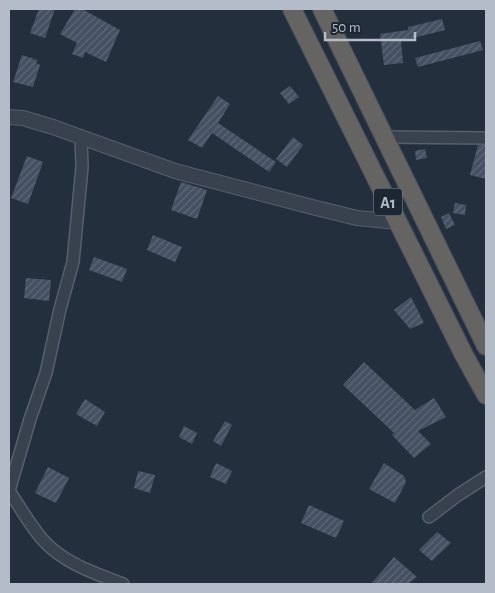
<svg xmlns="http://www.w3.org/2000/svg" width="495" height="593" font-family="'Alegreya Sans',sans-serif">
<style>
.building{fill:url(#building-hatch)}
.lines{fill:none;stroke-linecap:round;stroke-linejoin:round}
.minor-casing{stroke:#565f6c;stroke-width:14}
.tertiary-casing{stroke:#565f6c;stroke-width:16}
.trunk-casing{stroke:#434c59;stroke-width:20}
.minor{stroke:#38414e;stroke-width:11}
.tertiary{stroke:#38414e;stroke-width:14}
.trunk{stroke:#656462;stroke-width:18}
.labels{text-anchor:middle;stroke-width:4;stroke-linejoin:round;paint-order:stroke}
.shield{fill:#1d2633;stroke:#878f9c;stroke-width:1}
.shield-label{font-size:16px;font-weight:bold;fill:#b4bcc9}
</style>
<defs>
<pattern id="building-hatch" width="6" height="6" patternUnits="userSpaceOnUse" patternTransform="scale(1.25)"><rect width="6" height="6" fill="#455162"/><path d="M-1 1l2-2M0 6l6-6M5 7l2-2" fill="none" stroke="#5d6877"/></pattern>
</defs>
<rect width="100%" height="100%" fill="#242f3e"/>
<g class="building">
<path d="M39,9H55L45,38L30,33Z"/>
<path d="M75,9H82L120,30L106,62L85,52L83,58L72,54L77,43L60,34Z"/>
<path d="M442,19L445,30L401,41L403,63L384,65L380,34L408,30V27Z"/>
<path d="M480,41L483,50L418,67L415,58Z"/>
<path d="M22,55L37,60L36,63L40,65L33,87L13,82Z"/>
<path d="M290,86L299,97L289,104L280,93Z"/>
<path d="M218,96L230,104L218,123L276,162L269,172L212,133L202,148L188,140Z"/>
<path d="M293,137L303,145L287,167L276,159Z"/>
<path d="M478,145H486V179L470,175Z"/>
<path d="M425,149L427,158L416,160L415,151Z"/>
<path d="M27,156L43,162L28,204L11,198Z"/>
<path d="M181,182L207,190L197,219L171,210Z"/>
<path d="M455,203L466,205L465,215L453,213Z"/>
<path d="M449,213L455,225L446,229L441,217Z"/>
<path d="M153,235L182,247L175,262L147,250Z"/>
<path d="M94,257L127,269L122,282L89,270Z"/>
<path d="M26,278L51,280L49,301L24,298Z"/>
<path d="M411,297L424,323L410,329L394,310Z"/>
<path d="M364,362L415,410L434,398L446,417L418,431L431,444L414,458L392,435L394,433L343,385Z"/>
<path d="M85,399L105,412L97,426L76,414Z"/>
<path d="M225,421L232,425L221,446L213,441Z"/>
<path d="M184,426L197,433L192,444L179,437Z"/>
<path d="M216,463L232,471L226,484L210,477Z"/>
<path d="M384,463L404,476L406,482L395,503L369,489Z"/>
<path d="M48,467L69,478L56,503L35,493Z"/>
<path d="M138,471L155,475L150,493L134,488Z"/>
<path d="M309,505L344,521L336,538L301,523Z"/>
<path d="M437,532L451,543L432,561L419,550Z"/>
<path d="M394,557L417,577L408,584H371Z"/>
</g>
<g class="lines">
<g class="minor-casing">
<g id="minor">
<path d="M385,137L486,138"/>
<path d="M9,491L30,419L46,373L60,309L73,262L82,167L81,137"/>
<path d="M9,491C20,507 30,525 42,539C63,563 94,573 123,584"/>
<path d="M429,517L458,495L486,477"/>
</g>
</g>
<g class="tertiary-casing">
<path id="tertiary" d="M9,117L23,118L53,127L175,171L316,208L357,218L398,222"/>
</g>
<g class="trunk-casing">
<g id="trunk">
<path d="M292,9L464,355L486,395"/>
<path d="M322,9L486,346"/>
</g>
</g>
<use href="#minor" class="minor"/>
<use href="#tertiary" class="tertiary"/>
<use href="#trunk" class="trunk"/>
</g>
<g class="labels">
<rect class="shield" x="374" y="188.5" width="28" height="27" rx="4"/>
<g class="shield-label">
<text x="388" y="208">A1</text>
</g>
</g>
<rect width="495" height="593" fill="none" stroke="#b4bcc9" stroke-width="20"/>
<path d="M325 32v8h90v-8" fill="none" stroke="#b4bcc9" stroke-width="2.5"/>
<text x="332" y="32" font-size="15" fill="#b4bcc9" stroke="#1d2633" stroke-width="4" paint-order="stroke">50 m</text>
</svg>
